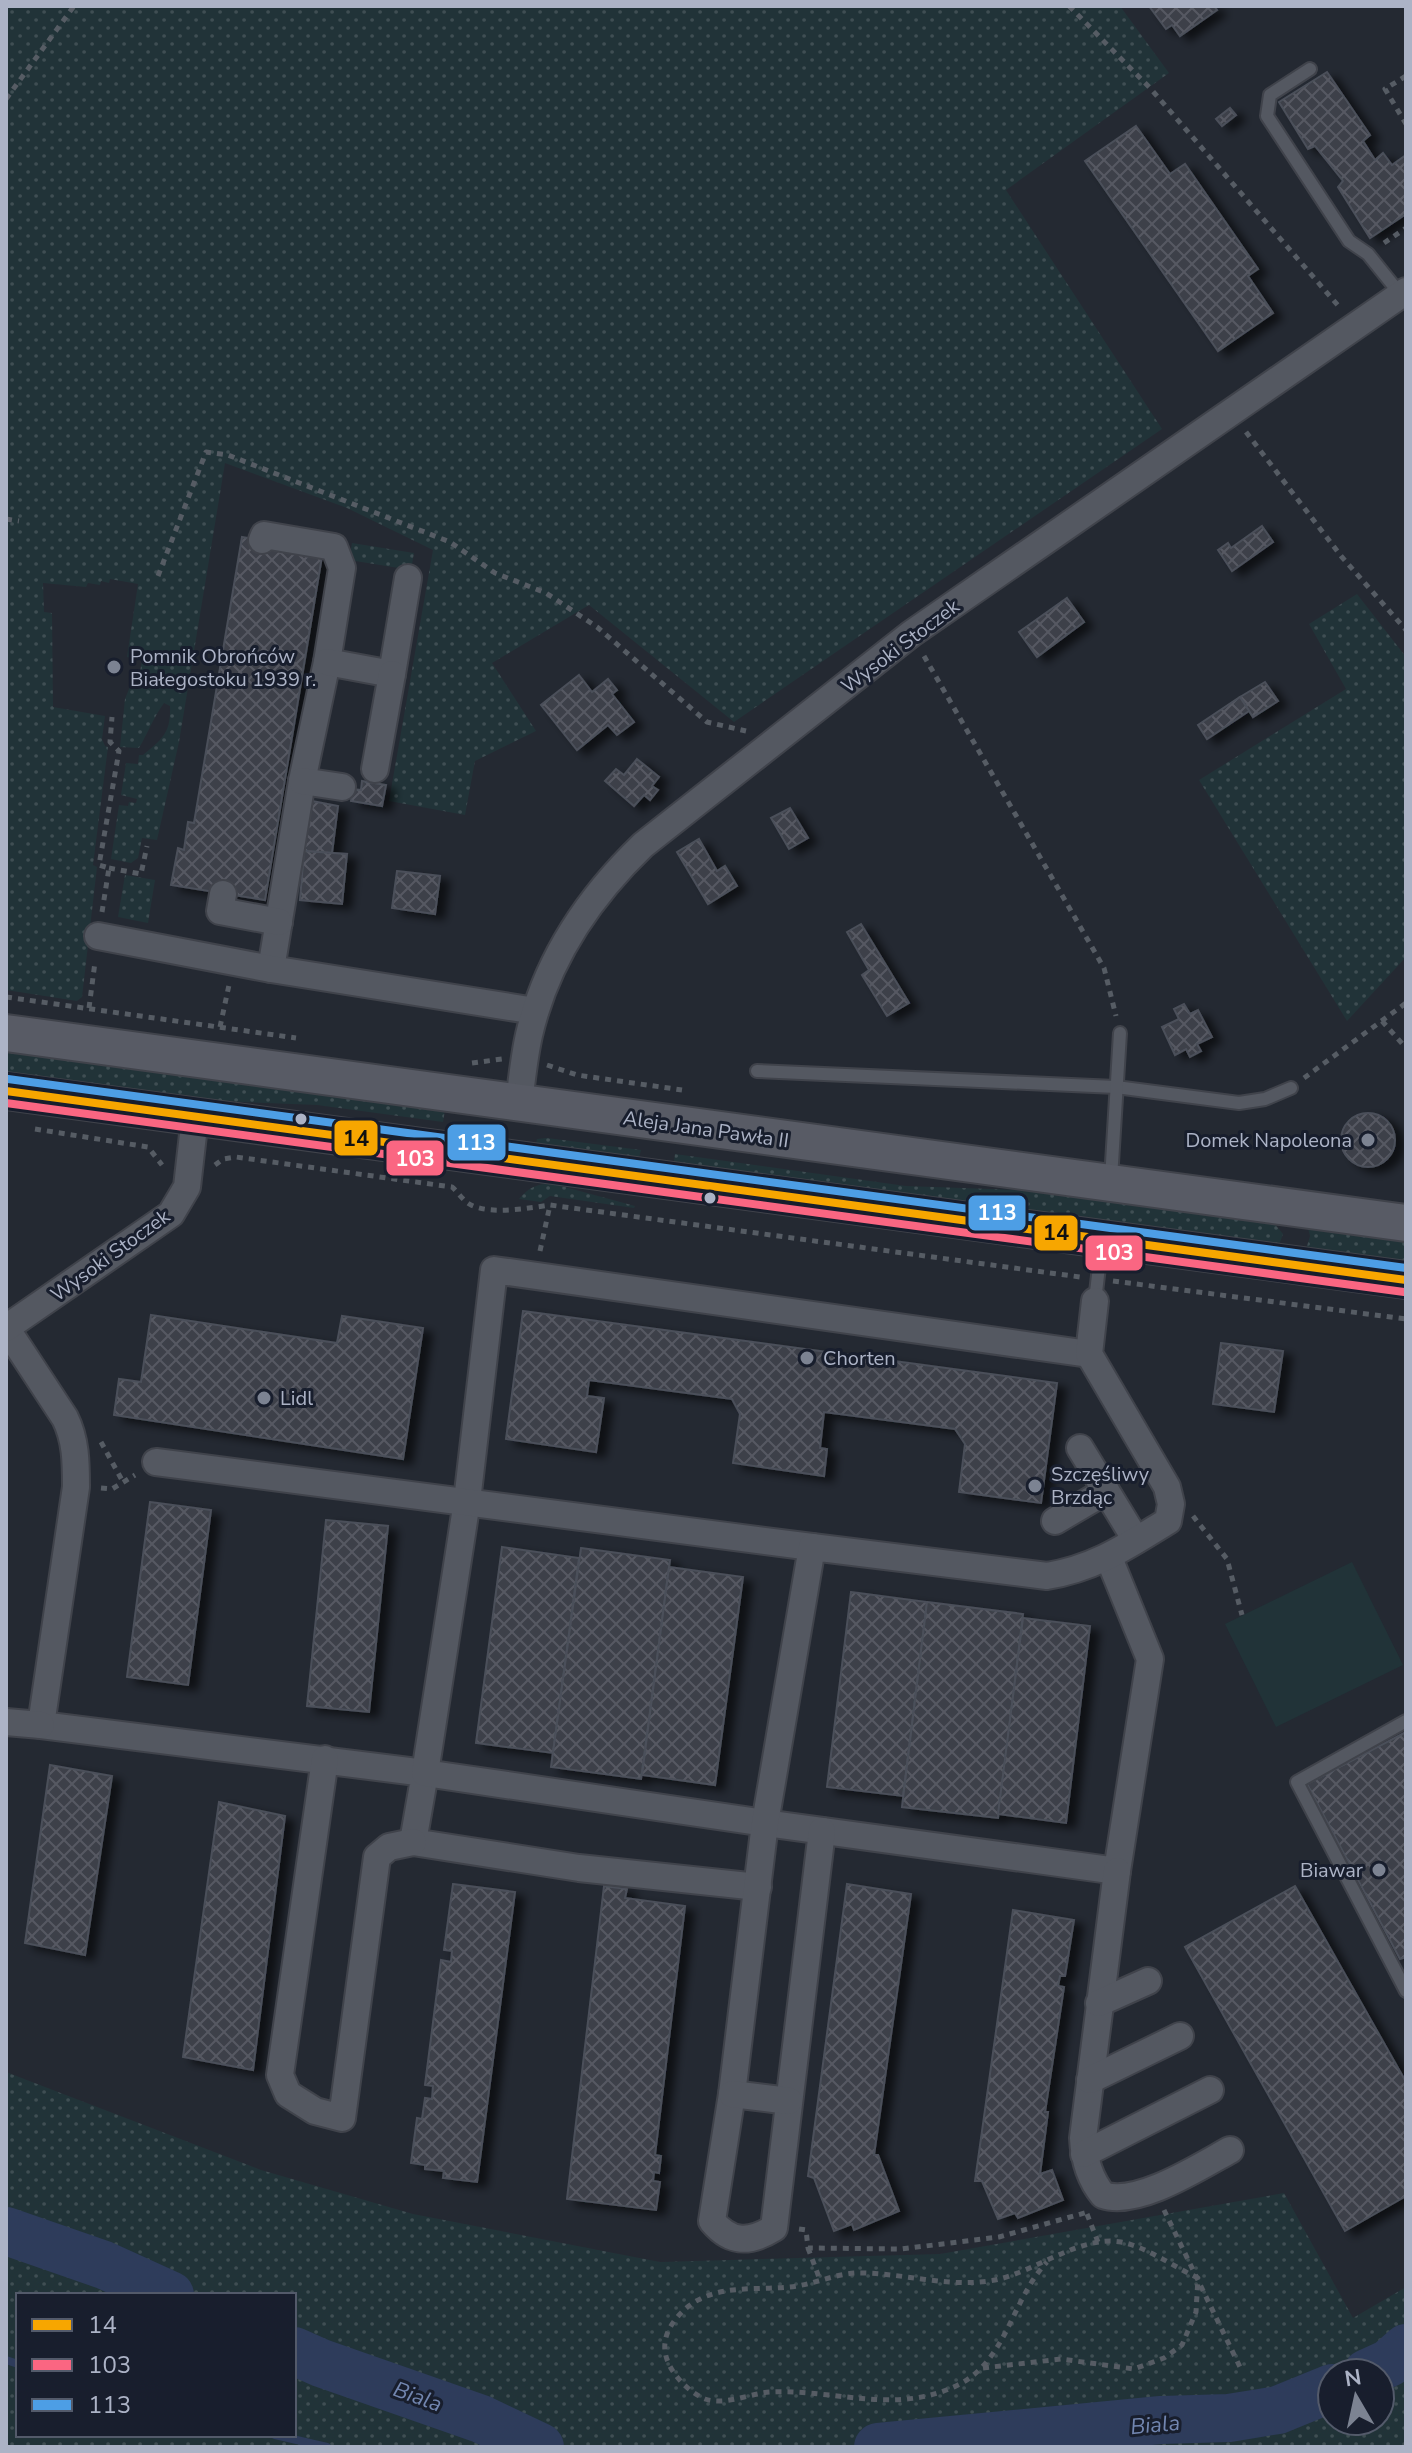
<svg xmlns="http://www.w3.org/2000/svg" width="1412" height="2453" font-family="'Nunito Sans',sans-serif">
<style>
.grass{fill:url(#grass-dots);fill-rule:evenodd}
.garden{fill:#213338}
.lines{fill:none;stroke-linecap:round;stroke-linejoin:round}
.stream{stroke:#2e3c5b;stroke-width:8}
.river{stroke:#2e3c5b;stroke-width:48}
.building{fill:url(#building-cross-hatch);stroke:#4b505a;stroke-width:2;filter:url(#shadow)}
.lane-casing{stroke:#40434b;stroke-width:16}
.street-casing{stroke:#40434b;stroke-width:30}
.secondary-casing{stroke:#40434b;stroke-width:40}
.path{stroke:#565c64;stroke-width:5;stroke-dasharray:6 6;stroke-linecap:butt}
.lane{stroke:#545861;stroke-width:12}
.street{stroke:#545861;stroke-width:26}
.secondary{stroke:#585b65;stroke-width:36}
.bus-1-casing{stroke:#181e2d;stroke-width:14}
.bus-2-casing{stroke:#181e2d;stroke-width:14}
.bus-3-casing{stroke:#181e2d;stroke-width:14}
.bus-1{stroke:#f7a600;stroke-width:8}
.bus-2{stroke:#fa6682;stroke-width:8}
.bus-3{stroke:#4d9ee5;stroke-width:8}
.poi-dot{fill:#7c8392;stroke:#181e2d;stroke-width:3}
.bus-dot{fill:#acb3c6;stroke:#181e2d;stroke-width:3}
.labels{text-anchor:middle;stroke-width:6;stroke-linejoin:round;paint-order:stroke}
.street-label{font-size:20px;fill:#acb3c6;stroke:#181e2d}
.poi-label{font-size:20px;fill:#acb3c6;stroke:#181e2d;text-anchor:start}
.water-label{font-size:22px;font-style:italic;fill:#7286b0;stroke:#181e2d}
.line-badge{stroke:#181e2d;stroke-width:3}
.badge-label{font-size:22px;text-anchor:middle;font-weight:bold;fill:#fff}
.pale-badge-label{font-size:22px;text-anchor:middle;font-weight:bold;fill:#111}
</style>
<defs>
<pattern id="grass-dots" width="8" height="8" patternUnits="userSpaceOnUse" patternTransform="scale(2)"><rect width="8" height="8" fill="#213338"/><path d="M2 2h.1M6 6h.1" fill="none" stroke="#3f4e53" stroke-width="1.8" stroke-linecap="round"/></pattern>
<pattern id="building-cross-hatch" width="8" height="8" patternUnits="userSpaceOnUse" patternTransform="scale(2)"><rect width="8" height="8" fill="#3c4049"/><path d="M0 0l8 8M0 8l8-8" fill="none" stroke="#565962"/></pattern>
<filter id="shadow"><feDropShadow dx="9" dy="5" stdDeviation="4" flood-color="#0009"/></filter>
</defs>
<rect width="100%" height="100%" fill="#242932"/>
<g class="grass">
<path d="M6,6H1120L1169,73L1006,190L1162,429L734,722L589,605L492,663L536,731L475,761L465,815L389,801L433,550L347,508L225,463L179,742L157,840L142,838L138,858L131,863L111,859L119,805L128,806L129,802L136,803L137,799L121,795L126,763L138,764L139,755H143C162,739 171,733 170,706L164,703C153,718 148,733 139,748L120,747L125,699L131,684H138L142,660L127,657L138,584L110,579L109,583L101,581L100,585L88,583L86,587L43,583L44,612L52,613L53,707L105,716L102,739L105,746L108,747L93,865L97,867L82,997L77,1001L6,990Z"/>
<path d="M352,543L414,553L411,570L349,560Z"/>
<path d="M1357,594L1406,657V957L1347,1021L1199,780L1346,689L1309,624Z"/>
<path d="M125,875L155,880L148,923L118,917Z"/>
<path d="M6,1050L445,1110L443,1122L317,1105L168,1099L6,1077Z"/>
<path d="M547,1138L641,1150L639,1158L536,1144L537,1139Z"/>
<path d="M675,1154L906,1186L1044,1191L1273,1222L1283,1234L1279,1245L673,1168Z"/>
<path d="M554,1184L635,1206L634,1208L550,1196L541,1202L519,1199C529,1187 539,1183 554,1184Z"/>
<path d="M1308,1228L1406,1240V1266L1305,1253L1310,1236Z"/>
<path d="M6,2072L261,2170L413,2214L660,2262L940,2254L1284,2193L1353,2318L1406,2287V2447H6ZM294,2295V2435H18V2295ZM1332,2373H1380V2421H1332Z"/>
</g>
<path class="garden" d="M1352,1562L1403,1665L1276,1727L1225,1624Z"/>
<g class="lines">
<g class="stream">
<path d="M6,2360L18,2364"/>
<path d="M275,2435L327,2447"/>
</g>
<g class="river">
<path d="M6,2231L104,2265L170,2295"/>
<path d="M294,2351L321,2363L481,2419L540,2447"/>
<path d="M1367,2373L1389,2363L1406,2348"/>
<path d="M878,2447L1161,2420L1229,2418L1278,2410L1332,2388"/>
</g>
</g>
<g class="building">
<path d="M1149,6H1214L1217,10L1180,36L1172,25L1166,29Z"/>
<path d="M1327,72L1370,135L1363,141L1375,160L1383,153L1392,165L1406,155V214L1370,238L1338,187L1343,181L1315,146L1308,149L1279,102Z"/>
<path d="M1230,108L1236,115L1222,126L1216,119Z"/>
<path d="M1136,126L1170,174L1185,164L1258,269L1248,276L1273,313L1218,351L1085,161Z"/>
<path d="M1262,526L1273,542L1232,571L1218,550L1228,543L1231,548Z"/>
<path d="M242,537L323,550L265,900L171,885L178,848L184,850L188,822L194,823Z"/>
<path d="M1067,598L1084,622L1037,657L1019,632Z"/>
<path d="M579,675L592,692L608,679L617,690L612,694L634,722L617,735L608,725L577,750L541,705Z"/>
<path d="M1265,682L1278,701L1253,717L1240,697Z"/>
<path d="M1240,697L1249,711L1207,739L1198,725Z"/>
<path d="M637,759L659,777L652,786L658,790L650,800L644,795L634,806L605,781L616,769L624,775Z"/>
<path d="M362,781L386,785L382,806L351,801L353,789L361,790Z"/>
<path d="M312,801L338,806L332,853L304,851Z"/>
<path d="M790,808L808,838L789,849L771,818Z"/>
<path d="M699,839L717,871L725,866L737,886L708,904L677,852Z"/>
<path d="M304,851L347,854L342,904L300,900Z"/>
<path d="M397,871L440,876L435,914L392,908Z"/>
<path d="M861,924L909,1003L887,1016L862,975L869,970L847,932Z"/>
<path d="M1184,1004L1190,1014L1198,1010L1212,1037L1197,1044L1201,1051L1190,1057L1186,1049L1175,1055L1162,1027L1179,1019L1174,1009Z"/>
<circle cx="1368" cy="1140" r="27"/>
<path d="M523,1311L1057,1383L1041,1503L959,1492L965,1444L955,1429L824,1412L820,1448L827,1449L824,1476L733,1463L740,1414L732,1399L589,1380L587,1396L604,1398L596,1452L506,1439Z"/>
<path d="M151,1315L337,1343L342,1316L423,1328L403,1459L114,1415L119,1379L141,1382Z"/>
<path d="M1221,1343L1283,1351L1274,1412L1213,1404Z"/>
<path d="M150,1502L211,1510L188,1685L127,1677Z"/>
<path d="M326,1520L388,1526L369,1712L307,1706Z"/>
<path d="M502,1547L579,1558L553,1753L476,1743Z"/>
<path d="M581,1548L670,1560L641,1779L551,1767Z"/>
<path d="M669,1567L743,1577L715,1785L642,1775Z"/>
<path d="M851,1592L927,1602L903,1796L827,1787Z"/>
<path d="M927,1602L1023,1614L998,1818L902,1807Z"/>
<path d="M1023,1618L1090,1626L1066,1823L998,1814Z"/>
<path d="M1406,1732V1957L1400,1959L1307,1784Z"/>
<path d="M50,1765L112,1776L85,1955L25,1943Z"/>
<path d="M219,1802L285,1816L253,2070L183,2057Z"/>
<path d="M453,1884L515,1892L477,2182L443,2178L444,2171L425,2169V2165L411,2163L417,2118L422,2119L425,2098L432,2099L433,2086L425,2085L441,1960L451,1962L452,1951L444,1950Z"/>
<path d="M847,1884L911,1894L874,2155H878L899,2211L854,2230L852,2224L834,2231L814,2178L808,2176Z"/>
<path d="M604,1886L627,1889L625,1898L685,1906L655,2155L661,2156L659,2173L654,2172L653,2181L660,2182L656,2210L567,2199Z"/>
<path d="M1295,1886L1406,2082V2196L1345,2231L1185,1947Z"/>
<path d="M1013,1910L1074,1920L1065,1976H1060L1058,1986L1064,1987L1045,2112H1048L1040,2174L1052,2170L1063,2200L1018,2218L1015,2213L998,2219L982,2181H975Z"/>
</g>
<g class="lines">
<g class="lane-casing">
<g id="lane">
<path d="M1310,69L1270,95L1267,116L1349,241L1368,254L1401,295"/>
<path d="M757,1071L1116,1087L1239,1103L1265,1099L1291,1088"/>
<path d="M1111,1179L1120,1033"/>
<path d="M1095,1301L1102,1241"/>
<path d="M1406,1721L1297,1782L1406,1991"/>
</g>
</g>
<g class="street-casing">
<g id="street">
<path d="M262,540L264,535L334,547L342,568L327,662L302,781L271,969"/>
<path d="M327,662L392,674L408,578"/>
<path d="M375,769L392,674"/>
<path d="M302,781L342,787"/>
<path d="M223,894L220,911L279,922"/>
<path d="M98,936L271,969L535,1011"/>
<path d="M519,1102C522,1080 524,1057 529,1035C546,961 589,897 643,845L911,634L1406,291"/>
<path d="M6,1328L65,1418C76,1440 76,1463 76,1487L41,1725L425,1773L413,1842L579,1868L758,1887"/>
<path d="M6,1328L171,1214L187,1187L195,1117"/>
<path d="M1089,1354L494,1270L467,1501L425,1773L765,1823L1117,1871L1150,1659L1109,1558"/>
<path d="M1080,1448L1136,1540"/>
<path d="M156,1462L812,1547"/>
<path d="M1055,1521L1106,1491"/>
<path d="M6,1722L41,1725"/>
<path d="M325,1759L280,2075L288,2094L315,2111L342,2118L377,1857L389,1847L413,1842"/>
<path d="M822,1831L774,2228C750,2243 731,2244 712,2221L732,2094L765,1823L812,1547L1047,1576C1096,1568 1127,1546 1168,1521L1171,1504L1167,1487L1089,1354L1095,1301"/>
<path d="M1117,1871L1083,2138C1084,2159 1089,2178 1103,2195C1137,2207 1199,2167 1230,2150"/>
<path d="M1099,2003L1148,1981"/>
<path d="M1090,2080L1180,2036"/>
<path d="M732,2094L789,2101"/>
<path d="M1084,2154L1210,2090"/>
</g>
</g>
<g class="secondary-casing">
<g id="secondary">
<path d="M6,1033L1406,1223"/>
<path d="M6,1091C473,1155 940,1214 1406,1280"/>
</g>
</g>
<g class="path">
<path d="M1069,6L1151,89L1341,309"/>
<path d="M1406,76L1385,89L1406,124"/>
<path d="M6,99L74,6"/>
<path d="M1384,243L1406,228"/>
<path d="M1246,432L1341,556L1406,630"/>
<path d="M6,519L19,521"/>
<path d="M158,576L206,452L228,455L450,542L495,573L546,593L597,627L707,722L746,731"/>
<path d="M924,656L1104,968L1116,1016"/>
<path d="M109,868L141,874L147,846"/>
<path d="M102,912L109,868L99,865L119,751L110,742L112,717"/>
<path d="M6,997L296,1038"/>
<path d="M89,1008L95,962"/>
<path d="M1382,1021L1406,1048"/>
<path d="M220,1027L229,985"/>
<path d="M472,1063L502,1059"/>
<path d="M547,1065L577,1075L682,1090"/>
<path d="M1304,1078L1406,1003"/>
<path d="M35,1129L148,1147L162,1165"/>
<path d="M215,1165L223,1159L236,1157L452,1187C458,1192 464,1202 471,1205C491,1215 529,1208 550,1205L1080,1277"/>
<path d="M540,1251L550,1205"/>
<path d="M1113,1281L1406,1319"/>
<path d="M101,1442L123,1482"/>
<path d="M101,1488L112,1489L135,1475"/>
<path d="M1193,1516L1227,1559L1242,1615"/>
<path d="M1164,2210L1240,2367"/>
<path d="M1087,2214L1098,2242"/>
<path d="M799,2229L806,2230L808,2248L901,2249L999,2237L1088,2212"/>
<path d="M808,2248L820,2280"/>
<path d="M983,2368L1061,2359L1134,2369L1164,2358L1182,2345L1196,2312L1198,2278C1174,2267 1147,2247 1121,2242C1080,2235 1035,2272 995,2280C948,2289 902,2272 856,2273C836,2274 816,2283 797,2286C757,2292 713,2281 682,2312C674,2320 666,2331 665,2343C662,2366 686,2391 705,2399C725,2406 751,2393 771,2392C835,2389 894,2415 956,2386C1007,2362 1011,2300 1047,2262"/>
</g>
<use href="#lane" class="lane"/>
<use href="#street" class="street"/>
<use href="#secondary" class="secondary"/>
<g class="bus-1-casing">
<path id="bus-1" d="M6,1091L1406,1280"/>
</g>
<g class="bus-2-casing">
<path id="bus-2" d="M6,1103L1404,1292"/>
</g>
<g class="bus-3-casing">
<path id="bus-3" d="M8,1079L1406,1268"/>
</g>
<use href="#bus-1" class="bus-1"/>
<use href="#bus-2" class="bus-2"/>
<use href="#bus-3" class="bus-3"/>
</g>
<g class="poi-dot">
<circle cx="114" cy="667" r="8"/>
<circle cx="1368" cy="1140" r="8"/>
<circle cx="807" cy="1358" r="8"/>
<circle cx="264" cy="1398" r="8"/>
<circle cx="1035" cy="1486" r="8"/>
<circle cx="1379" cy="1870" r="8"/>
</g>
<g class="bus-dot">
<circle cx="301" cy="1119" r="7"/>
<circle cx="710" cy="1198" r="7"/>
</g>
<g class="labels">
<g class="street-label">
<text transform="translate(900 646) rotate(-37)" y="7">Wysoki Stoczek</text>
<text transform="translate(706 1129) rotate(8)" y="7">Aleja Jana Pawła II</text>
<text transform="translate(110 1255) rotate(-36)" y="7">Wysoki Stoczek</text>
</g>
<g class="poi-label">
<text x="130" y="663">Pomnik Obrońców<tspan x="130" dy="23">Białegostoku 1939 r.</tspan></text>
<text x="1352" y="1147" text-anchor="end">Domek Napoleona</text>
<text x="823" y="1365">Chorten</text>
<text x="280" y="1405">Lidl</text>
<text x="1051" y="1481">Szczęśliwy<tspan x="1051" dy="23">Brzdąc</tspan></text>
<text x="1363" y="1877" text-anchor="end">Biawar</text>
</g>
<g class="water-label">
<text transform="translate(418 2396) rotate(20)" y="8">Biala</text>
<text transform="translate(1155 2424) rotate(-5)" y="8">Biala</text>
</g>
</g>
<g class="line-badge">
<rect x="333" y="1119" width="46" height="38" rx="8" fill="#f7a600"/>
<rect x="446" y="1123" width="61" height="39" rx="8" fill="#4d9ee5"/>
<rect x="385" y="1139" width="60" height="38" rx="8" fill="#fa6682"/>
<rect x="967" y="1194" width="60" height="38" rx="8" fill="#4d9ee5"/>
<rect x="1033" y="1214" width="46" height="38" rx="8" fill="#f7a600"/>
<rect x="1084" y="1234" width="60" height="38" rx="8" fill="#fa6682"/>
</g>
<g class="badge-label">
<text x="476" y="1150">113</text>
<text x="415" y="1166">103</text>
<text x="997" y="1220">113</text>
<text x="1114" y="1260">103</text>
</g>
<g class="pale-badge-label">
<text x="356" y="1146">14</text>
<text x="1056" y="1240">14</text>
</g>
<rect width="1412" height="2453" fill="none" stroke="#acb3c6" stroke-width="16"/>
<rect x="16" y="2293" width="280" height="144" fill="#181e2d" stroke="#535a6a" stroke-width="2"/>
<rect x="32" y="2319" width="40" height="12" fill="#f7a600" stroke="#535a6a" stroke-width="2"/>
<text x="88" y="2333" font-size="24" fill="#acb3c6">14</text>
<rect x="32" y="2359" width="40" height="12" fill="#fa6682" stroke="#535a6a" stroke-width="2"/>
<text x="88" y="2373" font-size="24" fill="#acb3c6">103</text>
<rect x="32" y="2399" width="40" height="12" fill="#4d9ee5" stroke="#535a6a" stroke-width="2"/>
<text x="88" y="2413" font-size="24" fill="#acb3c6">113</text>
<g transform="translate(1356 2397) rotate(351)"><circle r="38" fill="#181e2d" stroke="#535a6a" stroke-width="2"/>
<path d="M0-6L14 30L0 20L-14 30Z" fill="#7c8392"/>
<text y="-12" font-size="22" font-weight="bold" text-anchor="middle" fill="#acb3c6">N</text>
</g>
</svg>
